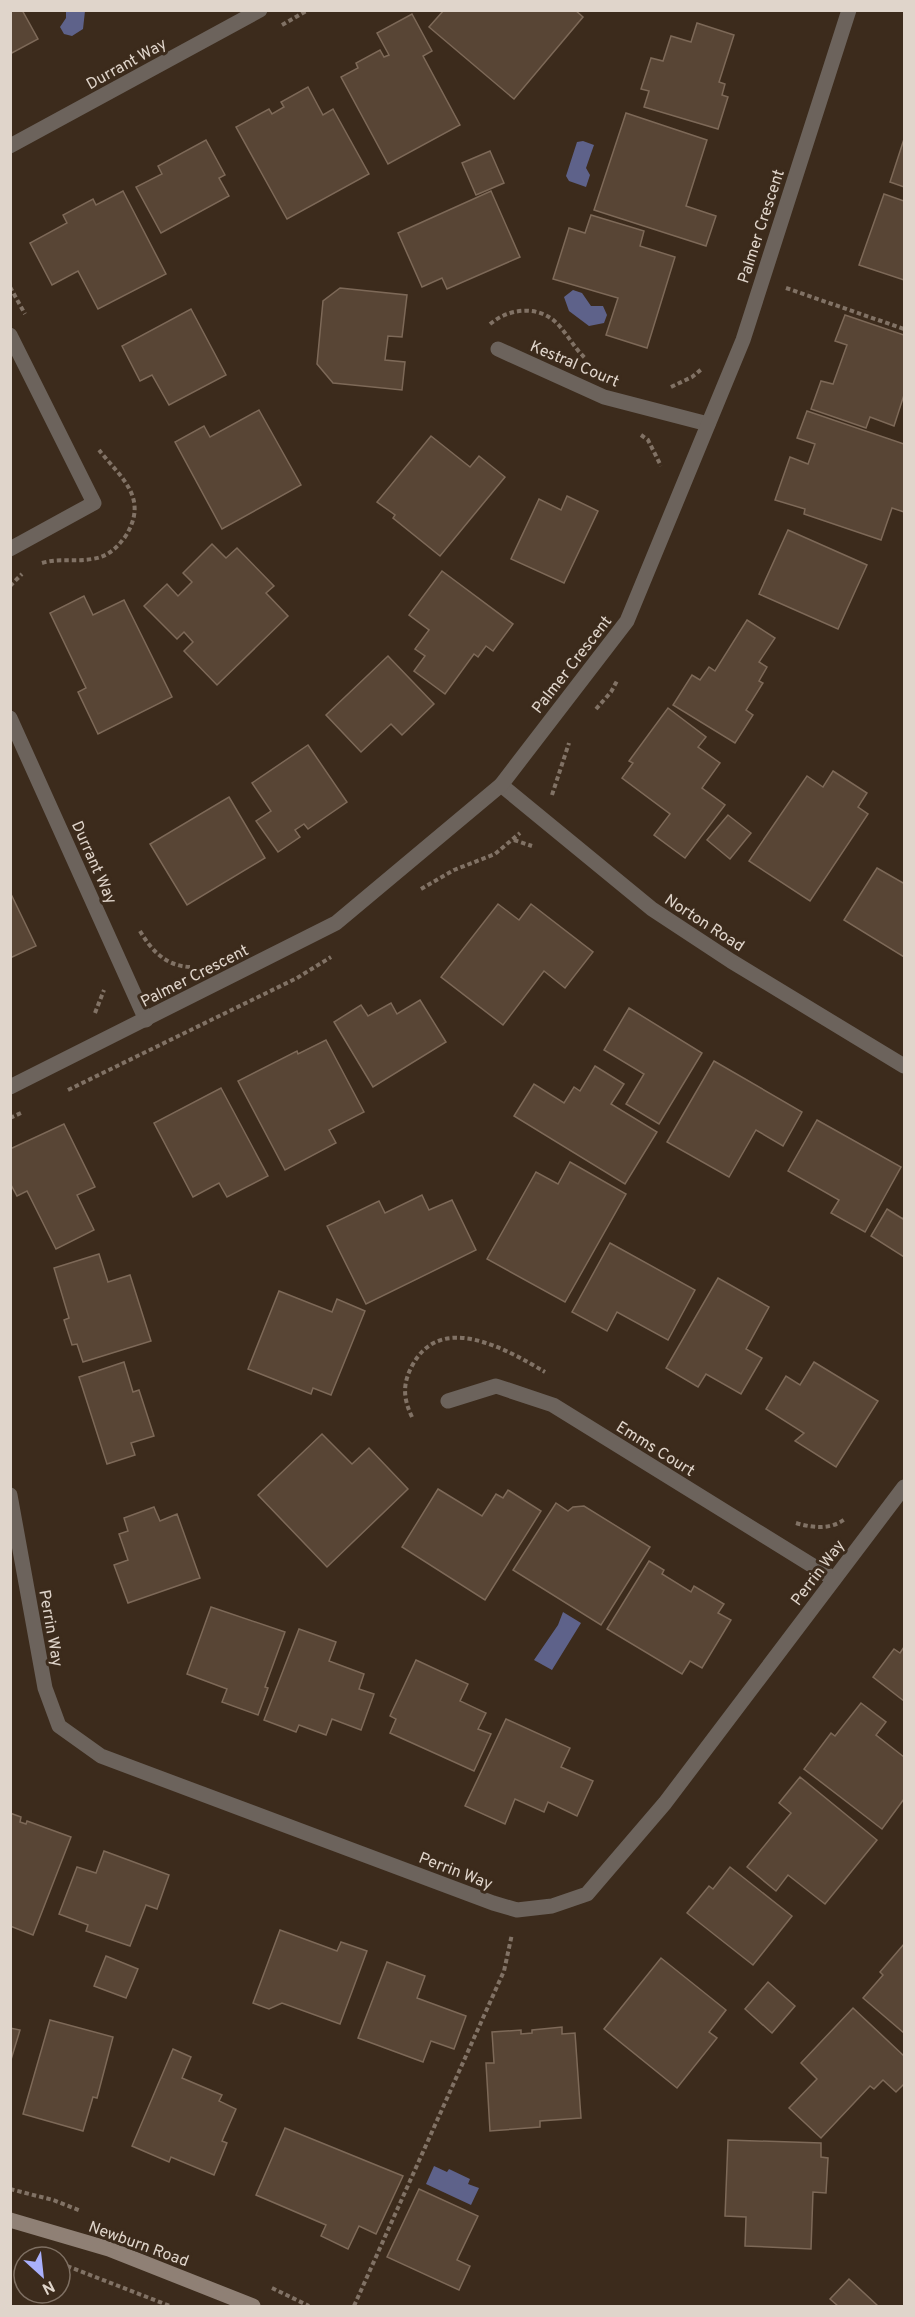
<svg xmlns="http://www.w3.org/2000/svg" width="915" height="2317" font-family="Overpass,sans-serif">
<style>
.water{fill:#5e628a}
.building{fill:#584535;stroke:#7d6958;stroke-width:1.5}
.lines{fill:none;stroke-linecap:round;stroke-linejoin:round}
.path{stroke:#817265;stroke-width:4;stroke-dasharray:4.5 3;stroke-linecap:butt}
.street{stroke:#6c635c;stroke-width:15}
.secondary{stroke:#8f8075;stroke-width:15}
.labels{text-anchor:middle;stroke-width:6;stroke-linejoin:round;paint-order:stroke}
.street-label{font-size:16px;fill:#e0d5cb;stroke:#3c2b1c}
</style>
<rect width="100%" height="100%" fill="#3c2b1c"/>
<g class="water">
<path d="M66,11H85L83,29L72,36L64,34L60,27L66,18Z"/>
<path d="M583,141L594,145L586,168L590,175L586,187L569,181L566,176L577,142Z"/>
<path d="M573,290L582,293L591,306H603L607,315L604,323L589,326L569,311L564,297Z"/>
<path d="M563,1612L581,1623L552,1670L534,1660L558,1625Z"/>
<path d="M434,2166L447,2172L449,2169L470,2179L468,2184L479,2188L471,2205L426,2184Z"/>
</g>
<g class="building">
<path d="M10,10H22L38,39L10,54Z"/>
<path d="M444,10H575L583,17L514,99L429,27Z"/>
<path d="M412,14L432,51L423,56L460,125L388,164L341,77L358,68L356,63L380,50L384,57L389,55L377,33Z"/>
<path d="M697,23L734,35L719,82L725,84L722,95L728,97L718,129L644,107L649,91L641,89L651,58L663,61L671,36L691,42Z"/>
<path d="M308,87L323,115L333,109L369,174L287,219L236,127L269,109L272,114L284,107L281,102Z"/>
<path d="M626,113L707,140L686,206L716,216L706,246L594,210Z"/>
<path d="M904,139V187L890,182Z"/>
<path d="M206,140L225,175L219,178L229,196L161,233L136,187L162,174L158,166Z"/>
<path d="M490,151L504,183L476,195L462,163Z"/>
<path d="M123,191L166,274L98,309L78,271L52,285L30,243L67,223L63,215L93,199L96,205Z"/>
<path d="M491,191L520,257L447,289L442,278L422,287L398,233Z"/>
<path d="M884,194L904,201V280L859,265Z"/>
<path d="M591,215L644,231L640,246L675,257L647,348L606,335L618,298L553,279L569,228L585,233Z"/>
<path d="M340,288L407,295L402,337L388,336L385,360L405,362L402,390L333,383L317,364L323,301Z"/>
<path d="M191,309L226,375L169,405L152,375L140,381L122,346Z"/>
<path d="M845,315L904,335V395L894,426L870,417L866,428L811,409L821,381L833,384L847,345L835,341Z"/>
<path d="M259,410L301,485L222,529L175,442L204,426L210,437Z"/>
<path d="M807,411L904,444V512L892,508L881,540L804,514L805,509L775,500L790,457L808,464L815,444L797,438Z"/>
<path d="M431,436L470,467L479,456L505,477L440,556L393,518L395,515L377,502Z"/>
<path d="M567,496L598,511L564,583L511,559L539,499L561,510Z"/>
<path d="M788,530L867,565L838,629L759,594Z"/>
<path d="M212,544L226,558L237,548L274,586L266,593L288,616L217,685L184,651L193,642L184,632L177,639L144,606L167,584L178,596L192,582L183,573Z"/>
<path d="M442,571L513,624L493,651L486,646L478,657L474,654L445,694L414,671L425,656L415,649L429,630L409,615Z"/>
<path d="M84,596L93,615L124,600L172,697L98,734L78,692L86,688L50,613Z"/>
<path d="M747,620L775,638L759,662L767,667L759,681L763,683L746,710L753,715L735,743L673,705L692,675L700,680L709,667L715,671Z"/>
<path d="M388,656L434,704L402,735L391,724L361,752L326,715Z"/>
<path d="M668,708L706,737L698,747L720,763L702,788L725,805L685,858L654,835L670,814L622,778L633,763L629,761Z"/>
<path d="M308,745L347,802L308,829L304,824L295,830L300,837L278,852L256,821L271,811L252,783Z"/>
<path d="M833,771L867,793L858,807L868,814L810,901L749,861L807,776L823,787Z"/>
<path d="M229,797L265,858L187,905L150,844Z"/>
<path d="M728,815L751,833L730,859L707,840Z"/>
<path d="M877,868L903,883L904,881V957L844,920Z"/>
<path d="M10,892L36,946L10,958Z"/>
<path d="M498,904L519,920L531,904L593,952L565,988L544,971L503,1025L441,977Z"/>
<path d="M420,1000L446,1042L373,1087L334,1022L361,1005L368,1016L391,1003L397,1014Z"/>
<path d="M629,1008L702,1053L659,1124L626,1104L644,1074L604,1050Z"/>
<path d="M326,1040L364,1112L329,1130L336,1143L285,1170L238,1081L297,1051L298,1054Z"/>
<path d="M714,1061L802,1112L783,1146L756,1130L729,1177L667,1142Z"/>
<path d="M595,1066L624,1084L611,1104L657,1132L625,1184L514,1116L534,1084L564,1103L574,1087L580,1091Z"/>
<path d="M221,1088L268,1176L227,1197L219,1183L193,1197L154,1123Z"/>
<path d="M817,1120L901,1167L865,1232L831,1213L839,1200L788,1171Z"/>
<path d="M64,1124L95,1187L77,1195L94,1230L56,1249L27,1191L17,1196L10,1183V1149Z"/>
<path d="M570,1162L626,1194L565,1302L487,1259L536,1172L558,1184Z"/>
<path d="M422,1195L429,1210L452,1200L476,1250L366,1304L327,1226L379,1201L385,1213Z"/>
<path d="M887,1209L903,1219L904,1216V1257L871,1236Z"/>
<path d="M610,1243L695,1290L668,1340L617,1312L607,1331L572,1312Z"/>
<path d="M99,1254L108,1282L130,1275L151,1341L83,1362L77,1344L72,1345L64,1320L69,1318L54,1268Z"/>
<path d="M718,1278L769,1307L746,1349L762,1358L741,1394L706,1374L698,1387L666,1368Z"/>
<path d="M279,1291L332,1312L337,1299L365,1311L331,1395L313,1388L311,1394L248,1369Z"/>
<path d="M124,1362L133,1392L139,1390L154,1436L131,1443L135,1455L107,1464L79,1377Z"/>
<path d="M814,1362L878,1401L836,1467L795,1441L804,1433L766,1409L786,1376L800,1385Z"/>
<path d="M322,1434L352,1464L369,1448L408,1489L327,1567L258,1495Z"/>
<path d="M438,1489L482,1516L496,1494L503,1498L508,1490L541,1511L485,1600L402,1547Z"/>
<path d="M556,1503L568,1511L573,1507L584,1506L650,1547L601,1625L513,1570Z"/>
<path d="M154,1507L160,1521L177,1514L200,1578L128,1603L114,1565L128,1560L119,1534L128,1531L124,1518Z"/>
<path d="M649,1561L664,1570L662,1574L691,1592L694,1586L724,1604L718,1613L731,1620L702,1668L690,1661L682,1674L607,1629Z"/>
<path d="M211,1607L285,1632L265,1687L268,1688L258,1715L222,1702L227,1689L187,1674Z"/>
<path d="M299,1629L336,1642L329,1661L364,1674L359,1689L374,1694L361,1730L332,1719L326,1735L299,1725L296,1732L264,1720Z"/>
<path d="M904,1647V1701L873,1677L894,1649L900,1653Z"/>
<path d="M416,1660L468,1684L460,1701L486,1713L478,1729L491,1734L474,1771L390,1733L396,1719L390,1716Z"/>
<path d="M861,1703L886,1722L876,1735L904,1757V1799L882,1829L804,1769L831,1733L835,1736Z"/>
<path d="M506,1719L570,1748L561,1767L593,1781L577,1816L548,1802L544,1812L515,1799L505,1824L465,1806Z"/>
<path d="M800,1777L877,1840L825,1904L788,1875L776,1891L747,1867L791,1813L779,1803Z"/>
<path d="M10,1813L21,1817L20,1822L26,1824L27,1821L71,1837L33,1935L10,1926Z"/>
<path d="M104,1851L169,1875L157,1909L146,1905L130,1946L86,1931L88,1925L59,1914L77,1867L96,1873Z"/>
<path d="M730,1867L792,1916L753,1965L687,1913L709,1886L713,1889Z"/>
<path d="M280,1930L337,1951L341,1942L367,1951L340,2024L282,2003L269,2009L253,2003Z"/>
<path d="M904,1944V2033L863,1998L883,1975L880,1972Z"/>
<path d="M106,1956L138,1969L126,1998L94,1986Z"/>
<path d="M661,1958L726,2010L709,2032L717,2038L677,2088L604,2029Z"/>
<path d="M387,1962L425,1976L417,1998L466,2016L454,2049L431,2041L423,2062L358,2038Z"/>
<path d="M768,1982L795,2006L772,2033L745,2009Z"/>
<path d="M853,2008L904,2056V2084L896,2092L883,2080L874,2089L870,2086L821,2138L789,2108L817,2079L801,2063Z"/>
<path d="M50,2020L113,2037L97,2098L93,2097L83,2131L23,2114Z"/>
<path d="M562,2027V2034L575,2033L581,2118L540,2121V2127L490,2131L486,2063H494L492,2032L521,2030V2034L532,2033V2030Z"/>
<path d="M10,2028L20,2030L10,2063Z"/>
<path d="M173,2049L191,2057L182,2078L222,2095L219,2101L236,2109L222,2141L227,2143L214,2175L171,2157L169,2162L132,2146Z"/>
<path d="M285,2128L403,2176L376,2234L359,2226L348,2249L321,2236L326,2225L256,2195Z"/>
<path d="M728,2140L821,2143V2157L828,2158L826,2193L813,2192L811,2249L745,2246L746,2217L725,2216Z"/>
<path d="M419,2189L478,2216L457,2260L470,2266L459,2290L387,2257Z"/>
<path d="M849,2279L878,2306H838L830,2299Z"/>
</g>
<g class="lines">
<g class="path">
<path d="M282,25L308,10"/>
<path d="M10,287L25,314"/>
<path d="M786,288L904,329"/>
<path d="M490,324C507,310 532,305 552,319C565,329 573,347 585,358"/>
<path d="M671,387L692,377L703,368"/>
<path d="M641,435L648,440L661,466"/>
<path d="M42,563C59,558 75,562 92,559C107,557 116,549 125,537C150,498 121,478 99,450"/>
<path d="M10,586L22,574"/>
<path d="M596,709L611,692L618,679"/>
<path d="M552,795L569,743"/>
<path d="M514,840L532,846"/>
<path d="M421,889L454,870L495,854L520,833"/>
<path d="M140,931C151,950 166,966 190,967"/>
<path d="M95,1013L104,990"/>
<path d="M68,1090L297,978L331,957"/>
<path d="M10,1118L21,1113"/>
<path d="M412,1417C404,1400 402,1386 411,1368C439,1310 506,1349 545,1372"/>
<path d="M796,1523C813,1528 830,1530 845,1519"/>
<path d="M10,2189L53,2200L81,2211"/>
<path d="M67,2266L170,2306"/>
<path d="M272,2288L309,2306"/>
<path d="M354,2306L504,1971L512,1934"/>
</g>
<g class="street">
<path d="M10,146L260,10"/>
<path d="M10,335L94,503L10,549"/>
<path d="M498,349L604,397L708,424"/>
<path d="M10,718L146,1020"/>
<path d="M501,785L652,909L731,961L904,1066"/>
<path d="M10,1087L336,923L501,785L627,621L743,340L849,10"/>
<path d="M448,1401L496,1386L553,1405L834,1579"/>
<path d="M10,1495L45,1688L59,1726L101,1756L493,1903L517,1910L552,1906L587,1894L665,1803L904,1487"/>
</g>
<path class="secondary" d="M10,2220L109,2249L253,2306"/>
</g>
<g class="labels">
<g class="street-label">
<text transform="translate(126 63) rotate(-29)" y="6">Durrant Way</text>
<text transform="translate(760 226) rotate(-72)" y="6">Palmer Crescent</text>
<text transform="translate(575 363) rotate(23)" y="6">Kestral Court</text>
<text transform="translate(571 664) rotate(-52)" y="6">Palmer Crescent</text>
<text transform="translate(95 862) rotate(66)" y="6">Durrant Way</text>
<text transform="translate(705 922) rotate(33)" y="6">Norton Road</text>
<text transform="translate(194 975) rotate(-27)" y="6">Palmer Crescent</text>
<text transform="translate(656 1448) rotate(32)" y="6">Emms Court</text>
<text transform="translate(817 1572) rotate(-53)" y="6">Perrin Way</text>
<text transform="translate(52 1628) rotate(80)" y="6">Perrin Way</text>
<text transform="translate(456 1870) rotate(21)" y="6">Perrin Way</text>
<text transform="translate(139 2243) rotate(20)" y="6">Newburn Road</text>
</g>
</g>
<rect width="915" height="2317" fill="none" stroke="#e0d5cb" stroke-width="24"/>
<g transform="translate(42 2275) rotate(153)"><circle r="28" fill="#3c2b1c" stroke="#7e6f62" stroke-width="1.5"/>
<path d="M0-4.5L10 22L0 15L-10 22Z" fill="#a9b0fc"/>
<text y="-9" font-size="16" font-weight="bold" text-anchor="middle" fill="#e0d5cb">N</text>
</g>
</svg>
